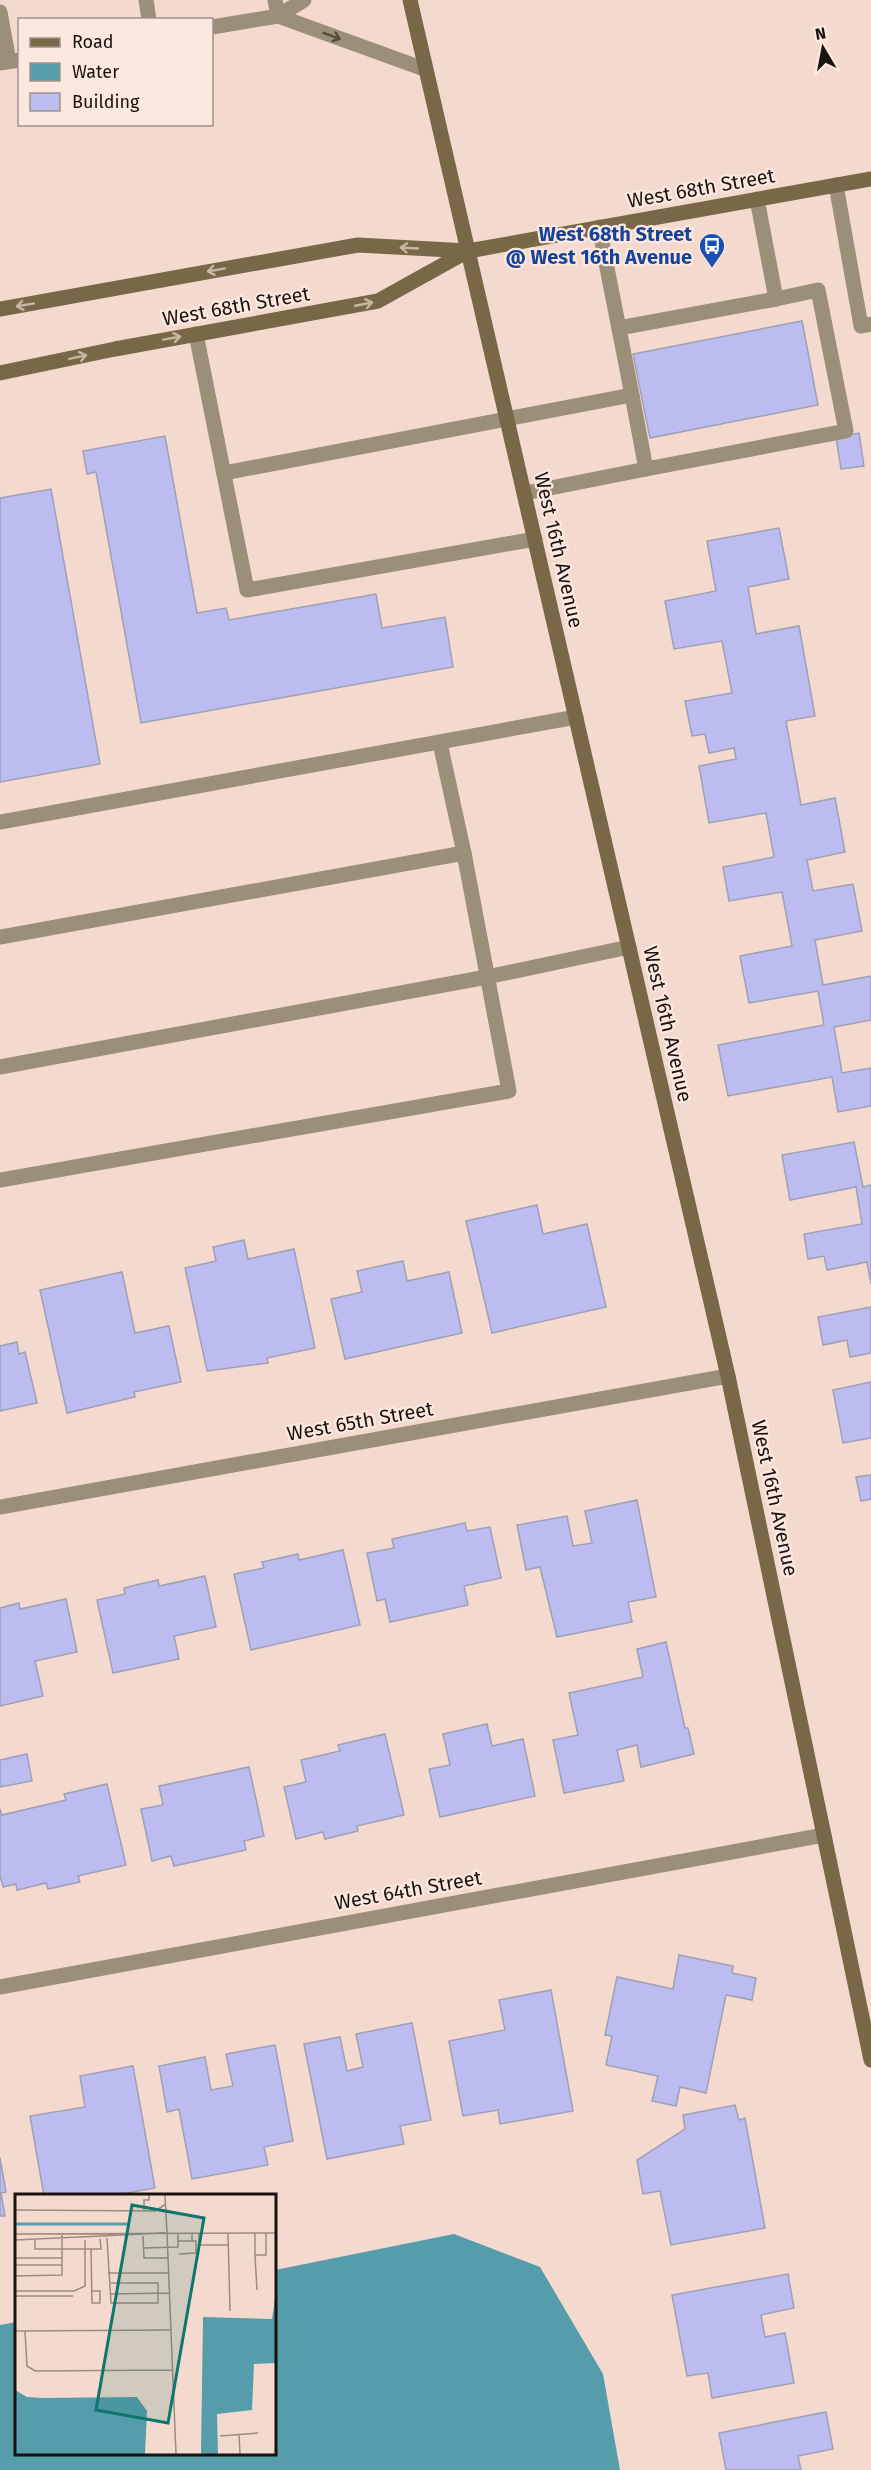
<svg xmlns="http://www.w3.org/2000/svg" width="871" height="2470" font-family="'Fira Sans',sans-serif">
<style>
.water{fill:#559daa}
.building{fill:#bdbcf1;stroke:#9f9fb6;stroke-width:1.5}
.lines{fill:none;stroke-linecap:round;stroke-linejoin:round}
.lane{stroke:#9b8f79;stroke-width:15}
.street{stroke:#9b8f79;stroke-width:15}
.secondary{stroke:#796848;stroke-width:15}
.oneway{stroke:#544a3e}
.oneway2{stroke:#c8b5a3}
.labels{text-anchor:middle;stroke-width:4.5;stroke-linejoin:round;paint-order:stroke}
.street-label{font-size:20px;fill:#1a120e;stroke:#fde8df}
.transit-label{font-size:20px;font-weight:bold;fill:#164399;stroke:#fde8df;text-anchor:end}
.inset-river{fill:none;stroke:#559daa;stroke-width:3}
.inset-road{fill:none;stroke:#9d8a81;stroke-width:1.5}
.view{fill:#0f766e;fill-opacity:0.15;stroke:#0f766e;stroke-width:3}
.inset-edge{fill:none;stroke:#1a120e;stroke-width:3}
</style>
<rect width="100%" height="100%" fill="#f4dace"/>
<path class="water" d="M454,2234L540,2267L603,2374L620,2470H0V2325L16,2322V2454H274L275,2270Z"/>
<g class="building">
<path d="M802,321L818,405L650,438L633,354Z"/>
<path d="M859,433L864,466L841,469L836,437Z"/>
<path d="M165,436L197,613L226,608L229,620L376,594L382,628L445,617L453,667L141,723L96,472L87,474L83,451Z"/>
<path d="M51,489L100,764L0,782V498Z"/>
<path d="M779,528L789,579L748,587L756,634L799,626L815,716L786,721L801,805L835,798L845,852L807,860L813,891L853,884L862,931L815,940L823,985L871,976V1020L834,1027L842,1073L871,1068V1106L838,1112L832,1077L728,1096L718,1045L824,1025L818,991L749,1003L740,956L792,946L782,892L729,901L723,867L774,857L766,813L709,823L699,766L736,759L734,748L709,753L705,734L692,736L685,701L732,693L722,641L674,649L665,601L716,591L707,541Z"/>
<path d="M854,1142L863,1187L871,1185V1284L867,1262L827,1270L824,1256L808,1259L804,1234L862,1224L856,1187L790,1200L782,1155Z"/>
<path d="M537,1205L543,1234L587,1224L606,1307L492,1333L466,1221Z"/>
<path d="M244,1240L248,1259L294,1249L315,1348L267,1358L268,1363L207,1371L185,1268L216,1261L213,1247Z"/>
<path d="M403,1261L407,1281L449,1272L462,1333L345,1359L331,1299L362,1292L357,1271Z"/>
<path d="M122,1272L135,1333L169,1326L181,1382L134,1392L135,1397L67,1413L40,1290Z"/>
<path d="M871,1307V1353L850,1357L847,1340L823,1345L818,1317Z"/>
<path d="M17,1342L19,1354L25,1352L37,1403L0,1411V1346Z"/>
<path d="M871,1382V1438L843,1443L833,1390Z"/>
<path d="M871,1475V1499L861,1501L856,1477Z"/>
<path d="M637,1500L656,1597L628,1602L632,1622L557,1637L540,1567L526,1570L517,1525L567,1516L573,1546L592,1543L585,1511Z"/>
<path d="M465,1523L467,1531L490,1527L501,1578L464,1586L468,1605L390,1622L385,1599L377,1601L367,1553L394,1548L392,1539Z"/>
<path d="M343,1550L360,1625L251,1650L234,1574L264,1568L262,1562L298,1554L299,1560Z"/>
<path d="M205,1576L216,1627L174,1636L179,1659L113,1673L97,1600L125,1594L124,1588L140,1584L158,1580L159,1586Z"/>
<path d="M66,1599L77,1652L35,1661L43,1696L0,1706V1608L19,1603L20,1609Z"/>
<path d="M666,1642L685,1728H688L694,1754L641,1767L637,1745L617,1750L624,1781L564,1793L553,1740L578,1735L569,1693L643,1677L637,1649Z"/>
<path d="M487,1724L492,1746L523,1739L535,1796L440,1817L429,1769L450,1765L443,1734Z"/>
<path d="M385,1734L404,1815L357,1826L358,1831L325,1839L323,1832L296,1839L284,1787L306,1782L301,1760L340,1751L338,1745Z"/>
<path d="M27,1754L32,1781L0,1787V1760Z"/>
<path d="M249,1767L264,1836L244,1841L246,1850L174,1866L171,1856L152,1861L141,1809L163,1805L159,1786Z"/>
<path d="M107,1784L126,1865L78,1876L80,1882L48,1889L46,1883L17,1890L16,1884L3,1887L0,1876V1809L2,1815L66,1800L64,1794Z"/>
<path d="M679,1955L733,1966L732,1973L756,1978L752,2000L726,1995L706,2093L680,2087L676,2106L652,2101L658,2076L606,2065L612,2036L605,2035L617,1977L673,1989Z"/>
<path d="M551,1990L573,2111L500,2124L498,2110L463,2116L449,2041L505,2030L499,2000Z"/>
<path d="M412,2023L431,2120L400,2126L404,2144L327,2159L304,2044L340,2037L347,2071L363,2067L356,2034Z"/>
<path d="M275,2045L293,2141L264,2147L268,2165L192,2179L179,2109L167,2112L159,2066L205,2057L211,2090L233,2086L226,2054Z"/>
<path d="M133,2066L155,2188L111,2196H44L30,2116L85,2107L80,2076Z"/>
<path d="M735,2105L739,2120L745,2118L765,2228L671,2245L660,2191L643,2194L637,2160L685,2129L683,2115Z"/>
<path d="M0,2158L6,2192L1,2193L5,2216H0Z"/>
<path d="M788,2274L794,2308L761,2315L765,2337L785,2333L794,2383L712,2398L708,2373L687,2376L672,2295Z"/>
<path d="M826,2412L833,2449L798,2456L801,2470H726L719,2433Z"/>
</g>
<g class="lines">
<g class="lane">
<path d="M146,0L149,20"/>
<path d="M275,0L278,16"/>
<path d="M0,12L9,61"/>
<path d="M836,185L861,326L871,324"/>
<path d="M619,328L776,299L757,199"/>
<path d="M196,334L247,590L535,539"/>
<path d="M646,469L846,431L818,290L776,299"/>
<path d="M224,473L632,395L599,227"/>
<path d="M525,493L646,469L632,395"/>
<path d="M440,743L464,853"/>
<path d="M0,822L576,717"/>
<path d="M0,937L464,853L509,1091L0,1180"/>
<path d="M0,1067L487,977L629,947"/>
</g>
<g class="street">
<path d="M278,16L424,69"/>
<path d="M212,27L278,16L304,0"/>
<path d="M0,63L20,60"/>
<path d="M0,1507L728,1376"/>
<path d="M0,1987L824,1835"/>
</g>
<g class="secondary">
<path d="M410,0L728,1376L871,2060"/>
<path d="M0,309L358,245L468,251L871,179"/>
<path d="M0,373L115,349L378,301L468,251"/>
</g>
</g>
<defs><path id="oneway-shaft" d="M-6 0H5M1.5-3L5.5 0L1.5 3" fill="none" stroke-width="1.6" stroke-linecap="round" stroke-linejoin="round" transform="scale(1.5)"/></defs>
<use class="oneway" href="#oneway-shaft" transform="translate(332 36) rotate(20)"/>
<g class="oneway2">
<use href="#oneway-shaft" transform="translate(409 248) rotate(-177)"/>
<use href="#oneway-shaft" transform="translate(216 270) rotate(170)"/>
<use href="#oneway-shaft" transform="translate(364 304) rotate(-11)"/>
<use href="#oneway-shaft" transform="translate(25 305) rotate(170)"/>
<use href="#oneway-shaft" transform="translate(172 338) rotate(-10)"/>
<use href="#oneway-shaft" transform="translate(78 357) rotate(-12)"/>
</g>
<defs>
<g id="bus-pin" transform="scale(1.35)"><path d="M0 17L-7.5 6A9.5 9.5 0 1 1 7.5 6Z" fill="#1a4fb4" stroke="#fde8df"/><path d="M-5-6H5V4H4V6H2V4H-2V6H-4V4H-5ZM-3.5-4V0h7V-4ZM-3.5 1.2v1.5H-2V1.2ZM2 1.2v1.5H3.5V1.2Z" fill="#fff"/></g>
</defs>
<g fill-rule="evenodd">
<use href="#bus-pin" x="712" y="246"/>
</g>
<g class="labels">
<g class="street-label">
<text transform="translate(701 188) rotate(-10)" y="7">West 68th Street</text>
<text transform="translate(236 306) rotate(-10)" y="7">West 68th Street</text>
<text transform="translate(559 550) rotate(77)" y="7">West 16th Avenue</text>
<text transform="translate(668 1024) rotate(77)" y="7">West 16th Avenue</text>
<text transform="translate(360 1421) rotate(-10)" y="7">West 65th Street</text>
<text transform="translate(775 1498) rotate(78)" y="7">West 16th Avenue</text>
<text transform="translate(408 1890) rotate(-10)" y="7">West 64th Street</text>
</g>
<g class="transit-label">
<text x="692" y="241">West 68th Street<tspan x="692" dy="23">@ West 16th Avenue</tspan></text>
</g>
</g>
<g transform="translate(15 2194)">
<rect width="261" height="261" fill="#f4dace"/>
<path d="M261,99V169L239,170L237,216L202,220L203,260H186L188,123L257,125ZM0,196L12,203L27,204L122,203L132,217L130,260H0Z" fill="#559daa"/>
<path class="inset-river" d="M0,30H112"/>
<path class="inset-road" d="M150,1L152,39M0,16L140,17L151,10M129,16V6H134V1M152,39L161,260M184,39V51H213M213,39L215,117M240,39V61H251V39M0,40L261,39M128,42L129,64H153M92,44L96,109H143V89H96M0,46L150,39M20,46V55H86L85,45M163,47H177V39M128,54L163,53V39M76,55L77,109H85V97H77M164,60L181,59V47H177M240,61L242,96M0,64H47M0,71H47M93,79H154M0,82L47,81V41M0,97H59L70,92V46M96,100L155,99M0,102H58M0,137L157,136M10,137L12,172L20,177L158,176M224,240L225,260M205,242L243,239"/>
<path class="view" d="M117,11L189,24L153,229L81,216Z"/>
<rect width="261" height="261" class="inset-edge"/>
</g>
<rect x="18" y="18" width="195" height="108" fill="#fde8df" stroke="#a2928b" stroke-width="1.5"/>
<rect x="30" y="38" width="30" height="9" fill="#796848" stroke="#a2928b" stroke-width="1.5"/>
<text x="72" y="48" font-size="18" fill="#1a120e">Road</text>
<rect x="30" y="63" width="30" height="18" fill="#559daa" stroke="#a2928b" stroke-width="1.5"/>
<text x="72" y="78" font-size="18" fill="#1a120e">Water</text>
<rect x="30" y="93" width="30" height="18" fill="#bdbcf1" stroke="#a2928b" stroke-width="1.5"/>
<text x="72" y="108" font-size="18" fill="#1a120e">Building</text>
<g transform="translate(823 48) rotate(350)" stroke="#fde8df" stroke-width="4.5" paint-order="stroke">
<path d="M0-4.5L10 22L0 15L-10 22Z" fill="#1a120e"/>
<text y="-9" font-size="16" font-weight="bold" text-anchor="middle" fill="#1a120e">N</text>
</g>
</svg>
